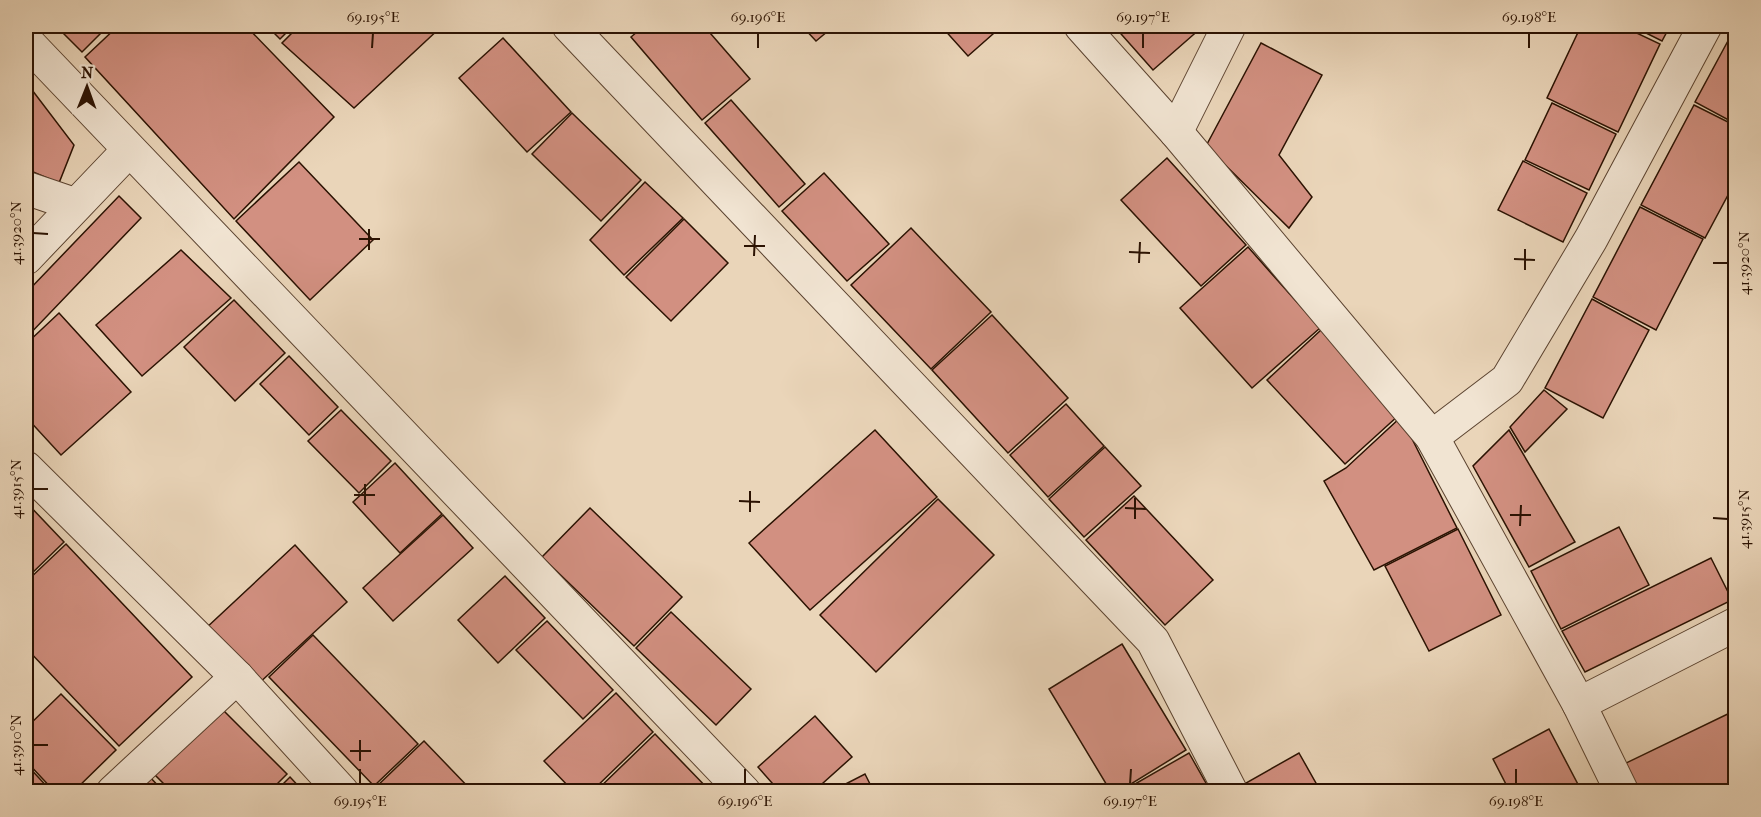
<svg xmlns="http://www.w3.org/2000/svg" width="1761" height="817" font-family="'IM FELL French Canon',serif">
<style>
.building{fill:#d29081;stroke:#2b1202;stroke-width:1.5}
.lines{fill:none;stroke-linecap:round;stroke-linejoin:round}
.street-casing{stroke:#5b4330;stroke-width:35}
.street{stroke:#f1e4d2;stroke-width:33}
.ticks{fill:none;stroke:#2b1202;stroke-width:2}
.neatline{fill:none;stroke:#2b1202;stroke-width:2}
.ticks-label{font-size:15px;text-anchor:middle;fill:#2b1202}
</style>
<rect width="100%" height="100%" fill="#ead5b9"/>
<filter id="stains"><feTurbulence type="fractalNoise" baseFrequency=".00333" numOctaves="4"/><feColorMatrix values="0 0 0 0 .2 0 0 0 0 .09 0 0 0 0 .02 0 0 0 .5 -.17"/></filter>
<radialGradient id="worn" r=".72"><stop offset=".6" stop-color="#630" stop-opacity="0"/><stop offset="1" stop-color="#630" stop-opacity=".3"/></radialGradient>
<g class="building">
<path d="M56,26H108L82,52Z"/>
<path d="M118,26H246L334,117L234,219L85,57Z"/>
<path d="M267,26H293L280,39Z"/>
<path d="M299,26H442L354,108L282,43Z"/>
<path d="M644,26H704L750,79L702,120L631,37Z"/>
<path d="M802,26H834L816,41Z"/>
<path d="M941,26H1002L968,56Z"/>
<path d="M1114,26H1199L1201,28L1153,70Z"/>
<path d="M1581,26H1622L1660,44L1618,132L1547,98Z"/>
<path d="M1632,26H1670L1662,41Z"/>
<path d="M1736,26V124L1695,102Z"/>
<path d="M503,38L571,112L527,152L459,78Z"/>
<path d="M1261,43L1322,75L1279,155L1312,197L1289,228L1206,146Z"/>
<path d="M26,82L74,145L59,183L26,169Z"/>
<path d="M731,100L805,184L779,207L705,123Z"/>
<path d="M1552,103L1616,134L1589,190L1525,160Z"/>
<path d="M1694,105L1736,126V180L1705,238L1641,205Z"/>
<path d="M572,113L641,180L601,221L532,154Z"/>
<path d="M1167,158L1246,245L1201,286L1121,200Z"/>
<path d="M1523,161L1587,193L1563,242L1498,210Z"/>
<path d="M299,162L373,240L310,300L236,221Z"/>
<path d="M824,173L889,244L847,281L782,211Z"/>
<path d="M645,182L683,218L624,275L590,240Z"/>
<path d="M119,196L141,218L26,338V293Z"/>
<path d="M1640,207L1703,239L1656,330L1593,297Z"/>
<path d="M684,219L728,263L671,321L626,277Z"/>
<path d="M911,228L991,312L931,369L851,285Z"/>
<path d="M1248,247L1320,328L1252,388L1180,308Z"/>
<path d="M181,250L231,298L142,376L96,325Z"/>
<path d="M1592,299L1649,330L1603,418L1545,388Z"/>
<path d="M234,300L285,353L235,401L184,347Z"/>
<path d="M59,313L131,392L61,455L26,417V344Z"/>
<path d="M992,315L1068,398L1008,453L932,370Z"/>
<path d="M1321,330L1399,415L1345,464L1267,380Z"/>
<path d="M289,356L338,407L309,435L260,384Z"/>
<path d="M1544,390L1567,409L1525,452L1510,427Z"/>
<path d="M1066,404L1104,446L1048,497L1010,455Z"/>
<path d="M341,410L391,461L359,493L308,441Z"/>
<path d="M1401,417L1457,528L1374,570L1324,481L1346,468Z"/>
<path d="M875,430L937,497L810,610L749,543Z"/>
<path d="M1509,430L1575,542L1529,567L1473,466Z"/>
<path d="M1105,447L1141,486L1084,537L1049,499Z"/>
<path d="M395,463L442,514L400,553L353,502Z"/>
<path d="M1134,496L1213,580L1165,625L1086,540Z"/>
<path d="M938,499L994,555L876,672L820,615Z"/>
<path d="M26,502L64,542L26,579Z"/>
<path d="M590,508L682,597L634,646L542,557Z"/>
<path d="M443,515L473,548L393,621L363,588Z"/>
<path d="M1619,527L1649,585L1561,629L1531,571Z"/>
<path d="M1458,529L1501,615L1429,651L1385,566Z"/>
<path d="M66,544L192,677L119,746L26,648V582Z"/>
<path d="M295,545L347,602L256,686L204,630Z"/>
<path d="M1711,558L1732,600L1585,672L1562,631Z"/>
<path d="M505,576L545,618L498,663L458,620Z"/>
<path d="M671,612L751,689L716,725L636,648Z"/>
<path d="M547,621L613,690L583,719L516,650Z"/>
<path d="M313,635L418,744L374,786L269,677Z"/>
<path d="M1122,644L1186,750L1118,792H1111L1049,689Z"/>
<path d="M616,693L653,732L591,792H574L544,761Z"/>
<path d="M61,694L116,750L73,792H55L26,761V728Z"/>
<path d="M218,705L287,774L269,792H172L151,771Z"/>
<path d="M1736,710V792H1637L1624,764Z"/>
<path d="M815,716L852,757L813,792H780L758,767Z"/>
<path d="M1549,729L1582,792H1510L1493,759Z"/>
<path d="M655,734L711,792H595Z"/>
<path d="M424,741L473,792H379L375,788Z"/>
<path d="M1189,753L1211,792H1121Z"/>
<path d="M1299,753L1321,792H1250L1246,783Z"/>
<path d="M26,764L52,792H26Z"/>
<path d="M865,774L874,792H830Z"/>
<path d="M148,775L164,792H130Z"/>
<path d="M290,777L304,792H275Z"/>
</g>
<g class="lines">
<g class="street-casing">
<g id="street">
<path d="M569,26L1153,641L1231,792"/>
<path d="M1081,26L1176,132L1432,437L1579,704L1622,792"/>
<path d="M26,41L744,792"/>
<path d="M1176,132L1229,26"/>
<path d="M26,188L76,205"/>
<path d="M26,258L129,150"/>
<path d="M1432,437L1507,380L1591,239L1705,26"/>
<path d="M26,468L237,677L342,792"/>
<path d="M1579,704L1736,624"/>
<path d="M113,792L237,677"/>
</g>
</g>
<use href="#street" class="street"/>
</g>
<path class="ticks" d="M372,48L373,33M758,48V33M1143,48V33M1529,48V33M33,233L48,234M359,239H380M744,246H765M369,250V229M1129,252L1150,253M754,256L755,235M1514,259L1535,260M1139,263L1140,242M1713,263H1728M1525,270V249M33,489H48M354,495H375M739,501L760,502M365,505V484M1125,508L1146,509M750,512V491M1510,515H1531M1713,518L1728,519M1135,519V498M1520,526L1521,505M33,745H48M350,751H371M360,761V740M360,784V769M745,784V769M1130,784L1131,769M1516,784V769"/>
<rect width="1761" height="817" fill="none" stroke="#ead5b9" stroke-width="66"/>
<g transform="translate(87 87) rotate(1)" stroke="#f1e4d2" stroke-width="4.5" paint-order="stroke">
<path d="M0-4.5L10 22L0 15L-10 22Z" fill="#2b1202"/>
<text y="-9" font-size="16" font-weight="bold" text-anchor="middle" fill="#2b1202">N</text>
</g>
<rect x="33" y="33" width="1695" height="751" class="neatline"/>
<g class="ticks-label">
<text x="373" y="22">69.195°E</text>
<text x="758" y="22">69.196°E</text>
<text x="1143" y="22">69.197°E</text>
<text x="1529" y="22">69.198°E</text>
<text transform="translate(16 233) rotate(-90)" y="5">41.3920°N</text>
<text transform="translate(1744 263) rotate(-90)" y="5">41.3920°N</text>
<text transform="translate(16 489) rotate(-90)" y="5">41.3915°N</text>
<text transform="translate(1744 519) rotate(-90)" y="5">41.3915°N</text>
<text transform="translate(16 745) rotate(-90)" y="5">41.3910°N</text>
<text x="360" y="806">69.195°E</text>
<text x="745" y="806">69.196°E</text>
<text x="1130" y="806">69.197°E</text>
<text x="1516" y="806">69.198°E</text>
</g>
<rect width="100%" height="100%" filter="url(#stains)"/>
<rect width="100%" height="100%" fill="url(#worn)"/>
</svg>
